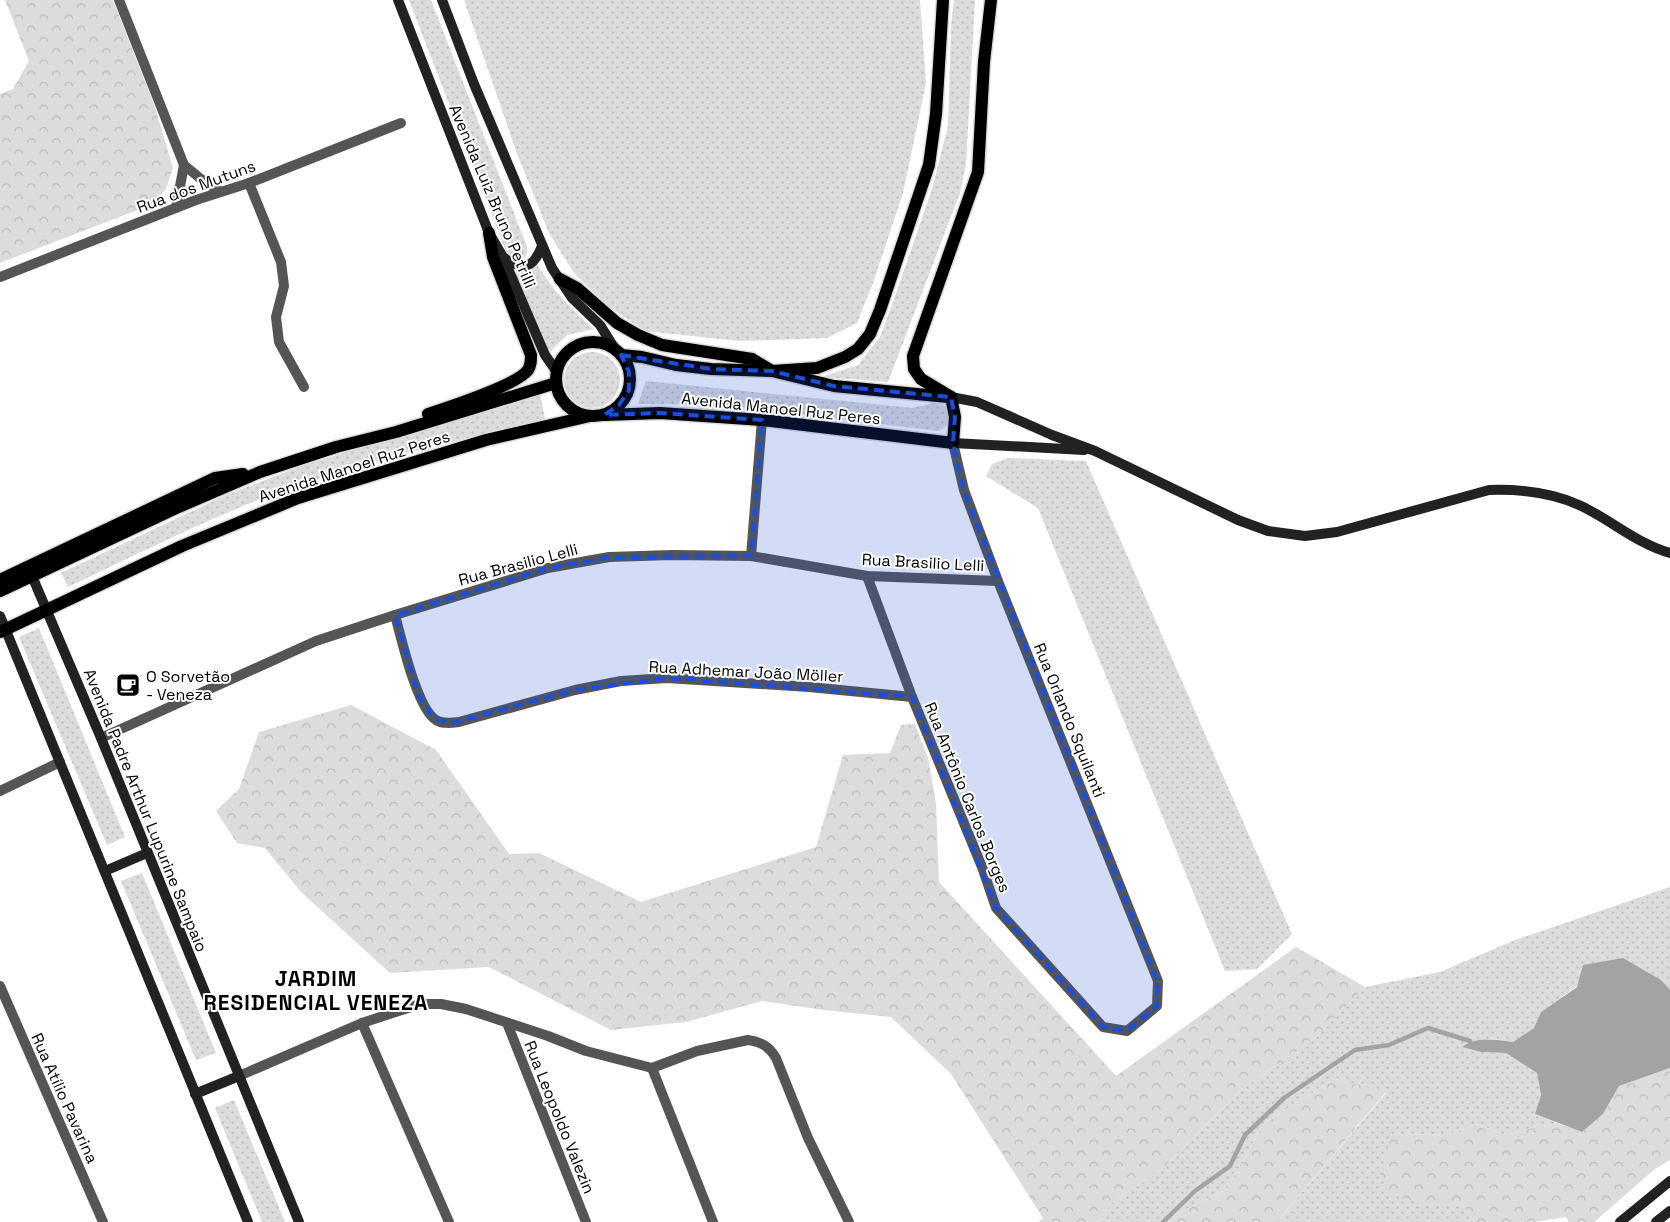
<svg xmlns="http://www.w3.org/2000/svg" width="1670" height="1222" font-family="'Space Grotesk',sans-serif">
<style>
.grass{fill:url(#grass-dots)}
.forest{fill:url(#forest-crowns)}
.water{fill:#a3a3a3}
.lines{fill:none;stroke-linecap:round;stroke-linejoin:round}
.stream{stroke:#a3a3a3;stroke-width:4.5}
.primary-casing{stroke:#dbdbdb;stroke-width:15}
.minor{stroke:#555;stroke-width:10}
.secondary{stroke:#222;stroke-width:10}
.primary{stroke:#000;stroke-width:12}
.marked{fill:#1d4ed8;fill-opacity:0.2;stroke:#1d4ed8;stroke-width:4;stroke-dasharray:10 6;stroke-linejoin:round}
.labels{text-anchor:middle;stroke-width:4;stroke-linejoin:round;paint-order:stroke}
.street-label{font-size:16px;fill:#000;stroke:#fff}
.poi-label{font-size:16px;fill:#000;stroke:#fff;text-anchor:start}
.district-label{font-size:21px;font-weight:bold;letter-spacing:1px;fill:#000;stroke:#fff}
</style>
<defs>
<pattern id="grass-dots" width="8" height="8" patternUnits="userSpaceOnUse" patternTransform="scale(1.25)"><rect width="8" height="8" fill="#dcdcdc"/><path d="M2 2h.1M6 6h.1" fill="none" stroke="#bbb" stroke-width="1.8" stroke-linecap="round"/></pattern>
<pattern id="forest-crowns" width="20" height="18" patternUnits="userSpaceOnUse" patternTransform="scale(1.25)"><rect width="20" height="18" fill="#dcdcdc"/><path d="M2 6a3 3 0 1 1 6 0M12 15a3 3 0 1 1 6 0" fill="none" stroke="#bbb"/></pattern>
</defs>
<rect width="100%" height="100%" fill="#fff"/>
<g class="grass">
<path d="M409,0H431L526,244C529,253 527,256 520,262L512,259L507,254Z"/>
<path d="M464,0H920L926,83L903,193L873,283L857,323L827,338L739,341L645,331L605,304L574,273L549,233L516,151Z"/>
<path d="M954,0H975L966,164L960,193L888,382L821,377L858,365L880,337L893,302L932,189L948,126L951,26Z"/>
<path d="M536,263C554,291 569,307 594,329L567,335L549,353L513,271L528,273Z"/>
<circle cx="592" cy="380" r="28"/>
<path d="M646,381L912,408L937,402L945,406L951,421L944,428L938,431L724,405L638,404Z"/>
<path d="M540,393L545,419C467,438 388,457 311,481C227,508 147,550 68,587L61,573L226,495L304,465Z"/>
<path d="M1008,458L1086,461L1292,934L1257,969L1225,971L1038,508L986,476L992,464Z"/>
<path d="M39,628L125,837L107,845L19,637Z"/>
<path d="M142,873L216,1053L196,1060L121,881Z"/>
<path d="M1670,887V990L1661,980L1577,986L1541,1012L1534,1028L1513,1042C1495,1039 1477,1036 1462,1047L1481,1052L1506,1053L1537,1073L1541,1095L1535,1114L1557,1123L1503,1134L1477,1124L1446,1135L1391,1134L1427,1205H1462L1474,1222H1277L1386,1093L1335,1079L1264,1123L1227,1189L1177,1214L1171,1222H1099L1110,1204L1163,1168L1242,1089L1315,1038L1365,987L1440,972L1515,940Z"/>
<path d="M234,1100L285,1222H262L215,1108Z"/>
</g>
<g class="forest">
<path d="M5,0H113L155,107L173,168L166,189L153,204L0,263V94L13,89L29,61Z"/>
<path d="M351,705L436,750L509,854L539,853L641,902L816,847L843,755L890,753L901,725L915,724L928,758L936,803L939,882L1116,1076L1296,947L1365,987L1315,1038L1242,1089L1163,1168L1110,1204L1099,1222H1039L1043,1218L951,1074L891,1017L824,1010L762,1001L686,1022L611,1030L489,967L390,973L301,892L265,848L237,843L216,811L239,789L259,732Z"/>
<path d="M1670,1068V1160L1655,1169L1594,1222H1569L1566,1217L1533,1222H1474L1462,1205H1427L1390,1195L1380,1175L1392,1134L1446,1135L1477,1124L1503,1134L1557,1123L1582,1132L1603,1114L1619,1086Z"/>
<path d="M1335,1079L1386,1092L1277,1222H1171L1177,1214L1227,1189L1264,1123Z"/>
</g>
<path class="water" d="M1623,958L1661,980L1670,990V1068L1619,1086L1603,1114L1582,1132L1535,1114L1541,1095L1537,1073L1506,1053L1481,1052L1462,1047C1477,1036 1495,1040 1513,1042L1534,1028L1541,1012L1577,987L1583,965Z"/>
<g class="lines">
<path class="stream" d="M1163,1222L1195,1191L1230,1166L1245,1135L1284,1098L1355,1050L1389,1045L1428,1028L1470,1041"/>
<g class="primary-casing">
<g id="primary">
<path d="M560,279L577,288L617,323L638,335L662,345L752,359L772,371L817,368L845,357L858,349L870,334L880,310L929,165L936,114L943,0"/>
<circle cx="593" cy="379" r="37"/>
<path d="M621,355L642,357L676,365L711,369L772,371L834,386L948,397"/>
<path d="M951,397L921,379L914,369L913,356L978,172L984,62L991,0"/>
<path d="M428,414C449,407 517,385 528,370C531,365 531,361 531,355L493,257L489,233"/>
<path d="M604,415L660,413L762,420L953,443L955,417L951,397"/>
<path d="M0,580L215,478L243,474"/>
<path d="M0,591L174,509L260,472L336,447L396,432L556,383"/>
<path d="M0,632L182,546L298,498L486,440L590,416"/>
</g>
</g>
<g class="minor">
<path d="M119,0L184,165L201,179L219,191"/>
<path d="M249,183L281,262L284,286L276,317L279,342L304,387"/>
<path d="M176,208L184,165"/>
<path d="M0,277L196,200L249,183L401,123"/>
<path d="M751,556L762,420"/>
<path d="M867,576L912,697L982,867L996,908L1103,1027L1127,1031L1157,1006L1158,981L998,581L964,490L953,443"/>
<path d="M395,615C401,637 417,709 436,720C442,724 451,723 459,722L575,690L621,681L667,678L809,687L912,697"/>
<path d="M101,738L316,641L395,615L548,568L609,557L672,555L751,556L867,576L998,581"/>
<path d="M0,791L60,762"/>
<path d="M0,986L103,1222"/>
<path d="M362,1023L449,1222"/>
<path d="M507,1023L586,1222"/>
<path d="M652,1068L713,1222"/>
<path d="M239,1076L362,1023L420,1004H441L466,1009L548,1036L586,1051L652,1068L697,1051L748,1040C761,1042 769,1046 776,1058L808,1138L849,1222"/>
</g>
<g class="secondary">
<path d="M398,0L489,233L503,257L545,355L557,372"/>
<path d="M442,0L474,84L552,268L572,298L600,325L615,349"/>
<path d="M504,258C523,271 533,269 542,246"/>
<path d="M951,397L977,402L1052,435L1095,451L1238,520L1268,531L1305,536L1337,532L1489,490C1521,489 1550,492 1579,505C1610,519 1637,544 1670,553"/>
<path d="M953,443L1084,450"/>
<path d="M32,576L101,738L299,1222"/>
<path d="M0,616L248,1222"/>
<path d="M105,871L147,853"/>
<path d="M195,1094L239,1076"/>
<path d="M1620,1222L1670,1181"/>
<path d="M1656,1222L1670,1211"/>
</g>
<use href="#primary" class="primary"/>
</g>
<path class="marked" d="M621,355L711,369L772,371L834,386L951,397L955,417L953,443L964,490L1158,981L1157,1006L1127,1031L1103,1027L996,908L912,697L667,678L575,690L453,723L434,719L418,695L395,615L548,568L609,557L751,556L762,420L660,413L604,415L619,405L629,390V372Z"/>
<defs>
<g id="cafe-square" transform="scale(1.25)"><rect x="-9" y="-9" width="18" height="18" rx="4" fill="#000" stroke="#fff"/><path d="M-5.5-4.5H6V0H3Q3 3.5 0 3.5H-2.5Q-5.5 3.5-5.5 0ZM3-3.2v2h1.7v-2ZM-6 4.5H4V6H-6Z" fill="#fff"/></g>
</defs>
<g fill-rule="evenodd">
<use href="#cafe-square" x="128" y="685"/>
</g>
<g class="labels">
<g class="street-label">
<text transform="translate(196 186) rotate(-20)" y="6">Rua dos Mutuns</text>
<text transform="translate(493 196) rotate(67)" y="6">Avenida Luiz Bruno Petrilli</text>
<text transform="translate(781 408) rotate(6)" y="6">Avenida Manoel Ruz Peres</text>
<text transform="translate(354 466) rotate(-18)" y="6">Avenida Manoel Ruz Peres</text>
<text transform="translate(923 562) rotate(3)" y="6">Rua Brasilio Lelli</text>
<text transform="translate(518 564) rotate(-15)" y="6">Rua Brasilio Lelli</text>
<text transform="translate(746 671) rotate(3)" y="6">Rua Adhemar João Möller</text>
<text transform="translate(1070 720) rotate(68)" y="6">Rua Orlando Squilanti</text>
<text transform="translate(968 797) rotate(68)" y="6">Rua Antônio Carlos Borges</text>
<text transform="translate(146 810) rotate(68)" y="6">Avenida Padre Arthur Lupurine Sampaio</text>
<text transform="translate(65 1098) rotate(66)" y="6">Rua Atílio Pavarina</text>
<text transform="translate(560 1117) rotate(68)" y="6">Rua Leopoldo Valezin</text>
</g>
<g class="poi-label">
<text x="146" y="682">O Sorvetão<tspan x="146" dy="18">- Veneza</tspan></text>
</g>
<g class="district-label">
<text x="316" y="986">JARDIM<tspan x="316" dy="24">RESIDENCIAL VENEZA</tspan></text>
</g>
</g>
</svg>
